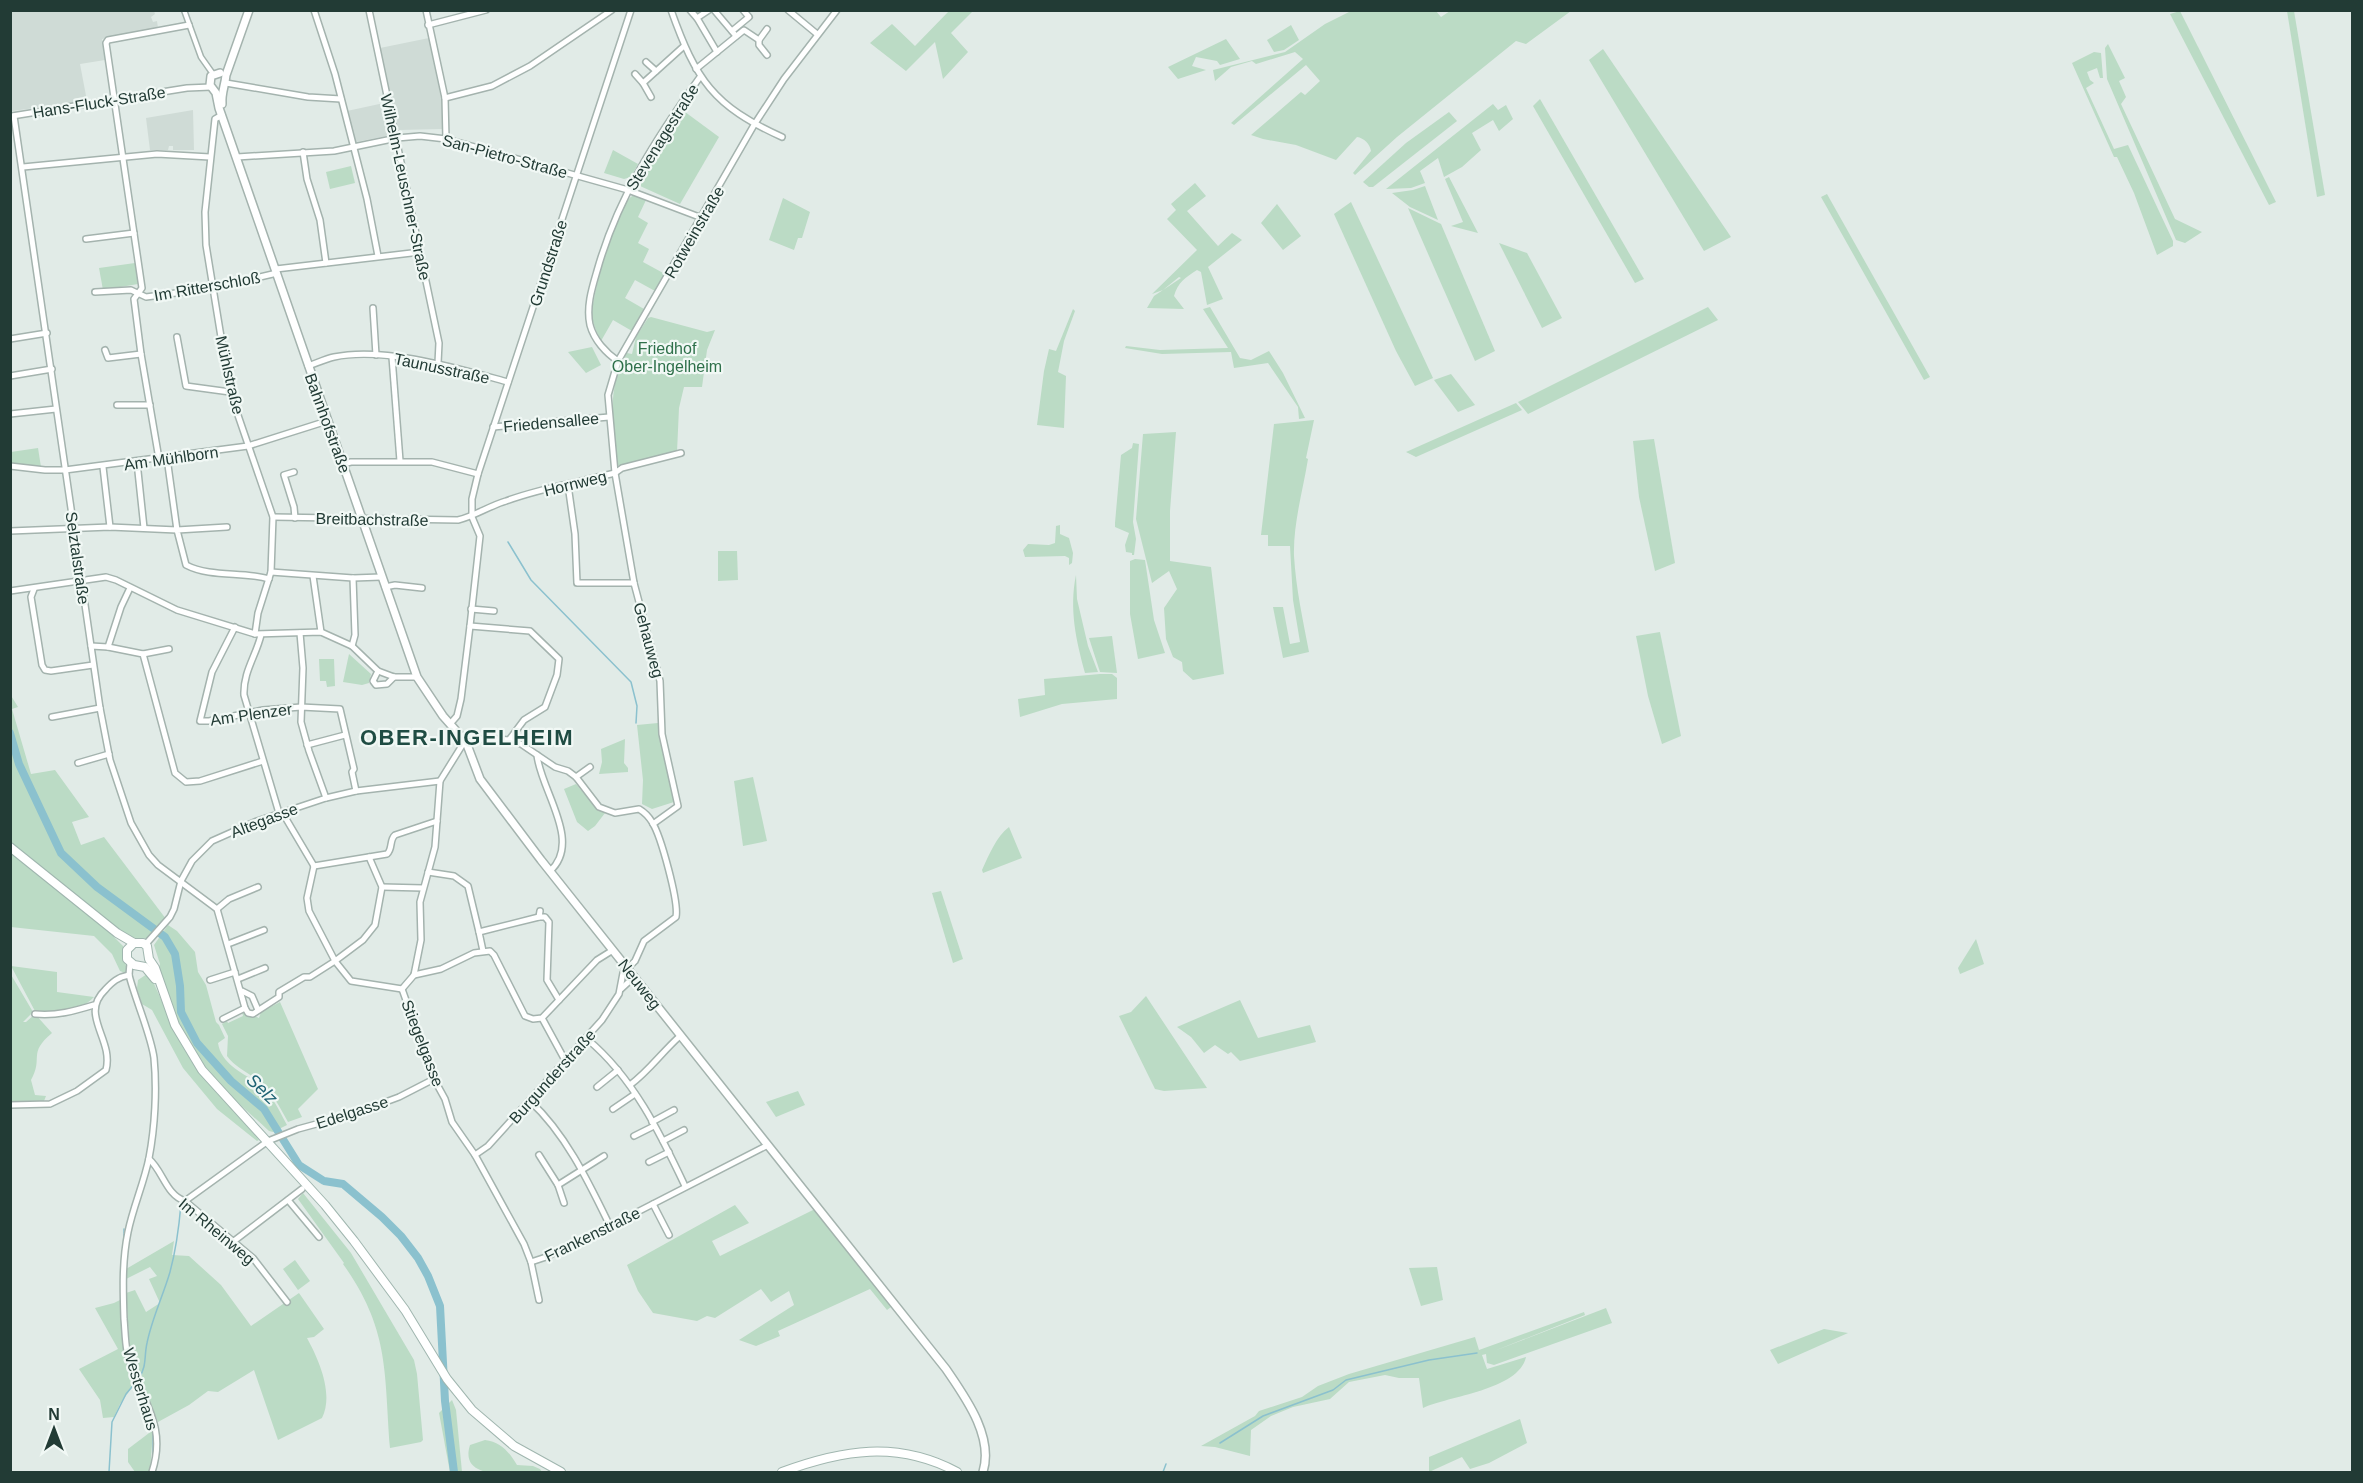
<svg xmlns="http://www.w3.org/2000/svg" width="2363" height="1483" font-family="Helvetica,sans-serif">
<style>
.built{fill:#cfdbd6}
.green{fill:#bbdbc5}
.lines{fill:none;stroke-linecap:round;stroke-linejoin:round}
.stream{stroke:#8bc1ce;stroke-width:1.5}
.river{stroke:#8bc1ce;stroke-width:8}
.pedestrian-casing{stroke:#a4b3ae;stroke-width:7}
.minor-casing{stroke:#a4b3ae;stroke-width:8}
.tertiary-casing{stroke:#a4b3ae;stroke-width:10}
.secondary-casing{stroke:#a0b6af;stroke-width:10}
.pedestrian{stroke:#fff;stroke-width:4}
.minor{stroke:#fff;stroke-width:5}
.tertiary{stroke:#fff;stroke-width:7}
.secondary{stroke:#fff;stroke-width:8}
.labels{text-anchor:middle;stroke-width:4.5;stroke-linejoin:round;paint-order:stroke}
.street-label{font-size:16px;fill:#223b35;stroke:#f1f8f5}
.park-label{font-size:16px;fill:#2e704a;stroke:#f1f8f5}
.water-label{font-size:18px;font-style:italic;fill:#1f6374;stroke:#f1f8f5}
.district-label{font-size:22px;font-weight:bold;letter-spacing:1.5px;fill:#1f4c43;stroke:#f1f8f5}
</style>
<rect width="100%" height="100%" fill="#e1ebe7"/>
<g class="built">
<path d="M10,11H154L155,14L151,17L153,22L157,21L158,28L102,39L105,60L80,64L87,101L12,111Z"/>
<path d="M429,38L443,108V129L399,130L397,128L380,48Z"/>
<path d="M384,103L391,135L356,142L347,111Z"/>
<path d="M193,110L194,150H173V146H169L168,150H150L146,118Z"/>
</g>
<g class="green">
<path d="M949,11H977L972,12L951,33L968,52L943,79L935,42L906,71L870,43L892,24L915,46Z"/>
<path d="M1351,11H1436L1441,17L1450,11H1571L1526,44L1516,41L1397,137L1355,175L1353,173L1371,151C1370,144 1364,138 1357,137L1336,160L1296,145L1263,139L1251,135L1301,92L1305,95L1320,81L1306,65L1234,125L1231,123L1303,59L1295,52L1256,64L1252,61L1231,67L1215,81L1213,70L1285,52L1325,24Z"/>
<path d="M2180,11L2276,202L2269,205L2170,14Z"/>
<path d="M2287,11H2294L2325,195L2317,197Z"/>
<path d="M1291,25L1299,40L1284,50L1274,52L1267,40Z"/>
<path d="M1226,39L1240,59L1220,65L1217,61L1196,57L1192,66L1206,70L1178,79L1168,67Z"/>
<path d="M2108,44L2125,78L2119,81L2126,97L2121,104L2175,219L2202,232L2185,243L2176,240L2107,79L2105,48Z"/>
<path d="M1603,49L1731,237L1704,251L1589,60Z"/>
<path d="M2094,52L2101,53L2103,78H2100L2097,68L2087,72L2090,80L2094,83L2086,88L2114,149L2128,145L2173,241V246L2157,255L2134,193L2117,157H2114L2072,63Z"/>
<path d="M1540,99L1644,279L1635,283L1533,106Z"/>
<path d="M1493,104L1498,110L1506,105L1513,119L1499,131L1493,120L1472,133L1481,150L1462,167L1444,177L1438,158L1420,171L1425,183L1411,188L1386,189Z"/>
<path d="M681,109L719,137L680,204L640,186L638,183L658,143Z"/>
<path d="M1449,112L1457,121L1373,187H1369L1363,182L1406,143Z"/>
<path d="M613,150L638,164L631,177L624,179L604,173Z"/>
<path d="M351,166L355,183L330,189L326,172Z"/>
<path d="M1449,177L1478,233L1451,226L1463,222L1445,179Z"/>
<path d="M1195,183L1206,196L1187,211L1218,246L1232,233L1242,240L1208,267L1223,299L1207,305L1201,272L1197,270C1185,278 1178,282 1174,296L1184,309L1147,308L1154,296L1181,278L1179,277L1163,290L1152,294L1197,250L1167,219L1176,210L1171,204Z"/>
<path d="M1425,186L1438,220L1410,207L1392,193L1413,190Z"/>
<path d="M1827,194L1930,377L1924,380L1821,197Z"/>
<path d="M634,195L646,200L638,217L648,223L638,243L649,249L643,262L665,274L655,291L635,280L625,298L644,309L632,331L613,320L601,341C597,332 593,325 592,315C592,295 617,201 634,195Z"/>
<path d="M783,198L810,212L802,238H798L794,250L769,240Z"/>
<path d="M1351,202L1433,378L1415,386L1396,351L1334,214Z"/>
<path d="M1277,204L1301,236L1283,250L1261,223Z"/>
<path d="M1408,208L1441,224L1495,351L1475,361Z"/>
<path d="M1499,243L1527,253L1562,318L1542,328Z"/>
<path d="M135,263L138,284L103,290L99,268Z"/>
<path d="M1210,307L1240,358L1251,360L1269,351L1283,373L1305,418L1299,419L1298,407L1268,363L1234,368L1231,352L1162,354L1125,348L1126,346L1160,350L1228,348L1203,309Z"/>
<path d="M1708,307L1718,320L1528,414L1518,402Z"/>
<path d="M1073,309L1075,311L1064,341L1058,372L1066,376L1064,428L1037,425L1044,371L1049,349L1056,351Z"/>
<path d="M651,317L707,332L715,330L707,350L702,387H684L679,408L677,452L616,466C613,427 606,388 627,353L632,354L636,337L648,318Z"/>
<path d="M592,347L601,365L586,373L568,352Z"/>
<path d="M1451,374L1475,405L1458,412L1434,380Z"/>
<path d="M1516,403L1522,410L1416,457L1406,452Z"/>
<path d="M1314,420L1306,458L1308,459C1303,490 1293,524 1294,556C1296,589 1303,620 1309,652L1283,658L1273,607H1283L1290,644L1300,642L1293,600L1290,546H1268V535H1261L1274,424Z"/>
<path d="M1176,432L1170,511V561L1211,567L1224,674L1193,680L1183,671L1182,662L1173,657L1166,639L1164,608L1177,589L1169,571L1152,583L1136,519L1143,434Z"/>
<path d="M1654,439L1675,563L1655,571L1639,497L1633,441Z"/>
<path d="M1133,443L1139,444L1133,522L1136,539L1134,555H1132V553L1126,552L1125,545L1129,533L1115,527V523L1121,455L1132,448Z"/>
<path d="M38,448L41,467L12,463L11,452Z"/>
<path d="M1060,525V534L1069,538L1073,553L1072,563L1069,565V558L1065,556L1025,557L1023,550L1028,544L1049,545L1055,543L1056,526Z"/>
<path d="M718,551H737L738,580L718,581Z"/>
<path d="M1135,559L1145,560L1154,620L1165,653L1138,659L1130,614V561Z"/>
<path d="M1076,575L1077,599L1088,646L1098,672L1085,673C1076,640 1069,609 1076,575Z"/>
<path d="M1660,632L1681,736L1662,744L1648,696L1636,636Z"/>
<path d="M1112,636L1117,673L1100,672L1089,638Z"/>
<path d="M349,654L371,674L369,683L362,685L343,682Z"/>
<path d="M319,659H334L335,686L327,687L326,681H320Z"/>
<path d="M1100,674H1112L1117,678V699L1062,704L1020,717L1018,699L1045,695L1044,679Z"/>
<path d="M10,694L18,707L12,709L31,774L55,770L89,817L72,822L81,845L104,837L166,919L147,938L137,939L125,934L11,843Z"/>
<path d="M658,723L659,737L674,802L652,809L642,804L643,780L637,725Z"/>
<path d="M625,739L624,763L628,768V772L599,774L602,762L601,749Z"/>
<path d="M753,777L767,841L743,846L734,781Z"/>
<path d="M576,784L596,808L605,813L595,826L588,831L577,822L564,789Z"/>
<path d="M1009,827L1022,858L983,873L982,870C989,855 996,837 1009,827Z"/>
<path d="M10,851L107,930L123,946V955L127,970L125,973L120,971L112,954L94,936L11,927Z"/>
<path d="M941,891L963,959L953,963L932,893Z"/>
<path d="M168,925L177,931L195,952L198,972L206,985L216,1022L219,1025L225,1038L218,1043C222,1069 251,1074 267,1092C275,1101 281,1114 287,1125L273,1132L269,1131C242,1106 212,1082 192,1050C176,1025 168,996 159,968L160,964L154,945Z"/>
<path d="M1976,939L1984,964L1960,974L1958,968Z"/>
<path d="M11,966L57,972V992L94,997C77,1014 59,1012 36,1013Z"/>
<path d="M10,973L33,1012L23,1022H26L35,1014L52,1033C27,1054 44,1057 31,1080L35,1095L46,1096L44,1101L11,1103Z"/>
<path d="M147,974L151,977L181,1044L192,1062L259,1140L257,1141L217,1109L183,1068L152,1010L142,1004L137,988L138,980Z"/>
<path d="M1146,996L1207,1088L1164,1091L1155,1089L1119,1016L1131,1012Z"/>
<path d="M1240,1000L1258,1038L1310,1025L1316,1042L1240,1061L1231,1052L1228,1054L1215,1045L1204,1053L1191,1037L1177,1027Z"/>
<path d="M280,1002L318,1089L298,1109L302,1117L288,1122C279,1106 272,1091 257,1080C246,1071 235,1067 227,1056L228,1036L222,1024L227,1021L228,1023L243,1016L242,1012L244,1011L259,1018L261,1012Z"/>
<path d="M798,1091L805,1105L776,1117L766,1102Z"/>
<path d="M303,1193L351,1253L414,1360L417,1374L423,1440L421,1442L390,1448C384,1372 390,1330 343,1264L344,1263L298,1199Z"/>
<path d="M735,1205L749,1223L712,1241L720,1256L815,1209L891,1307L887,1310L870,1289L778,1331L780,1336L756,1346L739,1340L794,1305L789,1291L771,1302L761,1289L715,1318L707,1316L697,1321L653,1313L638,1291L627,1265Z"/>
<path d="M174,1241L172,1255L189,1256L221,1285L251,1326L299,1293L324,1329L314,1337L307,1338C319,1360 334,1394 322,1418L278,1440L254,1370L218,1392L208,1391L189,1405L158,1422L130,1351L126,1293L135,1290L146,1312L160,1303L149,1279L157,1276L150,1267L126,1279V1269Z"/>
<path d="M295,1260L310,1281L298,1290L283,1269Z"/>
<path d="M1437,1267L1443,1300L1421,1306L1409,1268Z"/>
<path d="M122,1299L125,1349L135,1383L120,1404L114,1417L103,1418L100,1400L79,1369L118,1349L95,1308L114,1303Z"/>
<path d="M1606,1308L1612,1323L1494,1365L1487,1363L1486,1354L1482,1355L1487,1369L1526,1357C1519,1390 1448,1396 1423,1408L1419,1378H1399L1385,1375L1349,1382L1330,1399L1293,1407L1271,1416L1251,1430L1250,1456L1215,1447L1201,1446L1255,1416L1259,1411L1302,1397L1318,1386L1349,1374L1475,1337L1479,1350L1584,1312L1585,1315L1494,1351Z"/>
<path d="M1824,1329L1848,1333L1778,1364L1770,1350Z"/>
<path d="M452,1400L456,1410L462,1472H450L439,1413Z"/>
<path d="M1520,1419L1527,1443L1489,1463L1470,1469L1462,1457L1429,1472V1457Z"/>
<path d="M153,1430L150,1472H135L128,1462V1449Z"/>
<path d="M485,1440C501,1442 509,1452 517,1465L533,1466L540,1469L542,1472C518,1473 458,1483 470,1445Z"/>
</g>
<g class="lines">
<g class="stream">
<path d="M508,542L531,580L631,682L637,706L636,723"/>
<path d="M124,1229V1233"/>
<path d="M124,1240V1234"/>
<path d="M121,1274L122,1258"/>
<path d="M139,1378C147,1366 144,1356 147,1343C152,1318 163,1296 170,1272C176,1250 179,1227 181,1204"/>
<path d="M1220,1443L1263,1416L1333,1390L1346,1380L1429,1360L1477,1353"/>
<path d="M153,1457V1432"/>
<path d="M109,1472L112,1422L126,1394L136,1382"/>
<path d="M1163,1472L1166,1464"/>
</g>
<path class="river" d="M10,733L19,764L61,853L97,887L165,937L175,954L180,986L181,1012L197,1043L231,1081L264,1109L299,1165L324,1181L343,1184L382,1217L401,1236L418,1258L428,1276L440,1306L445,1401L454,1472"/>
<g class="pedestrian-casing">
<path id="pedestrian" d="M184,10L201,57L213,74"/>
</g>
<g class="minor-casing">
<g id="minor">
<path d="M314,10L335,74L367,199L378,256"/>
<path d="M369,10L439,343L438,363"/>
<path d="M426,10L445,98L446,139"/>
<path d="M671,10C696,80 713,106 782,137"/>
<path d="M690,10L697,18"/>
<path d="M709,10L697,18L717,52"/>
<path d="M714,10L736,36"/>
<path d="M788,10L817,34"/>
<path d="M428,25L486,10"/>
<path d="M732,31L749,17L743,10"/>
<path d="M759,40V45L767,55"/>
<path d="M646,62L656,71"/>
<path d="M696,69L744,30L759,40L767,29"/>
<path d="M635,74L643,83"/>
<path d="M226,83L308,97L341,99"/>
<path d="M651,97L643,83L684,46"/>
<path d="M445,98L492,86L530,66L612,10"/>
<path d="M222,115L215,119L205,212L206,245L230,392L273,517L271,572L258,613L255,634"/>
<path d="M12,116L187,88L211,87"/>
<path d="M14,116L100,708L110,760L131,823L149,855L158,865L217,909L245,1008L248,1013L253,1014L279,997V992L304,977H310L335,961L363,940L375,925L382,887L369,857"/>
<path d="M303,152L307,179L320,220L326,263"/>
<path d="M237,157L334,151L397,138L420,136L446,139L628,190L702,218"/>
<path d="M23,167L157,154L210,157"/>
<path d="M86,239L134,233"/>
<path d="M276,269L420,252"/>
<path d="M95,292L131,290L146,297L213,288L277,273"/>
<path d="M373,308L376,355"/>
<path d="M177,337L186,386L230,392"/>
<path d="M10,339L47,333"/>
<path d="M105,350L108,358L141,354"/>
<path d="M392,357L400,461"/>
<path d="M618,361C606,353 594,340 590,325C586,307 592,288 597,271C617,199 656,138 700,77"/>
<path d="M308,366C317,363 325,359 334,357C384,346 460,369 508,382"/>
<path d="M10,376L52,369"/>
<path d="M117,405H150"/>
<path d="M10,414L56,409"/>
<path d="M493,427L609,417"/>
<path d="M159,459L141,354L134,299L142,288L106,43L108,40L189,25"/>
<path d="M137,462L144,528"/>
<path d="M343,464L351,462H432L478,474"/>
<path d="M10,466L45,470H65L248,446L327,421"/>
<path d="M103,467L110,527"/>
<path d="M294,472L284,475L294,507L295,518"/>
<path d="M568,485L575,534L577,583H634"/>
<path d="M273,517L458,520C475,516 489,506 506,501C541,488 579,482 615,473L622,468L681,453"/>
<path d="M227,527L177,530L186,565C211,578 243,571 269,579"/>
<path d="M10,531L110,527L177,530L167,458"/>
<path d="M271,572L353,578L381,577"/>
<path d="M313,576L321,632"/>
<path d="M385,587L395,585L422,588"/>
<path d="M34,589L31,597L42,665L45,670L51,671L93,665"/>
<path d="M10,591L106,577L116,580L177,610L255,634L321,632L352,646L378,671L394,677H417"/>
<path d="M471,609L494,611"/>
<path d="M470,626L530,631L559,659L557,675L545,707L524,720L509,740"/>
<path d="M235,627L212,672L200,721H209L263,710L301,707L340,709L354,769L352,772L356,791"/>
<path d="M300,633L303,668L301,722L309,751L326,798"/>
<path d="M261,635C256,656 243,672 244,695L279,813"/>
<path d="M91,646L108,647L143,654L175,773L186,782L200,781L263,761"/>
<path d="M352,646L355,635L353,578"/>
<path d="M108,647L121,607L130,588"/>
<path d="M143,654L169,649"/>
<path d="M378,671L373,681L376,685L387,684L394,677"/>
<path d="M52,717L100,708"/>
<path d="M450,724L457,716L461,699L470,626L480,536L472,517V499L478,474L631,10"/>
<path d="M307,745L345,735"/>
<path d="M537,755C540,789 583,842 550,871"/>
<path d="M78,763L109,754"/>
<path d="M576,777L590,767"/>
<path d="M282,812L314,866"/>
<path d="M653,824L678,806L662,734L660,681L634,583L615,473L608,395L618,361L754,125L784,79L837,10"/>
<path d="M314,866L307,898L309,911L335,961L351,981L402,989"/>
<path d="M314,866L387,854C393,849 389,840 395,835L437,821"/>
<path d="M428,872L454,876L468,886L479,932"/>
<path d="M382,887L423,888"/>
<path d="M217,909L229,899L258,887"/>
<path d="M540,911L539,917H545L549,922L547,980L559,1000"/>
<path d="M228,944L264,930"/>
<path d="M145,945L170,917L174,909L181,881L192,861L212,841L257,821L326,798L356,791L440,781"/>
<path d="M483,951L479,932L539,917"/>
<path d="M130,963L129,975C135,999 151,1035 154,1058C157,1089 155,1127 149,1158C144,1183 133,1207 128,1232C122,1261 123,1290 124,1319C125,1329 125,1340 127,1351C136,1396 169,1420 152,1472"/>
<path d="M414,975L441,969L474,953L490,951L494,955L525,1016L533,1019L542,1018L597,960L613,950"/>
<path d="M238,979L265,968"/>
<path d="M210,980L235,972"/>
<path d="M402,989L414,975L421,940L420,902L435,847L440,781L463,744L486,738L509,740L521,744L555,767L568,771L576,777L599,807L615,813L639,809C644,812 649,817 652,822C661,836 679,902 676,917L644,941L635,961L623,973L619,994L602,1020L488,1146L475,1155"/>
<path d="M402,989L434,1079L445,1099L452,1122L475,1155L524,1244L531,1262L539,1300"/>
<path d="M621,989L634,977"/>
<path d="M242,991L252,996L258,1010"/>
<path d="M35,1014C57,1016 74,1011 94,1005"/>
<path d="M542,1018L566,1062"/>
<path d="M223,1019L245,1008"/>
<path d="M587,1039C633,1077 660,1133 685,1186"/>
<path d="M630,1085C649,1071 662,1052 680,1036"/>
<path d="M597,1087L618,1070"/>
<path d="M530,1101C566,1134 589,1183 610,1226"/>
<path d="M10,1105L50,1104L77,1091L106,1070C114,1039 79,1015 105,990C112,982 118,977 129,975"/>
<path d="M613,1109L635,1094"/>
<path d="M652,1122L674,1110"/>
<path d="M634,1136L654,1126"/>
<path d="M663,1141L684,1130"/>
<path d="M539,1155L558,1185L564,1203"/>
<path d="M149,1159C163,1171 166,1195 185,1201L253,1258L287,1302"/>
<path d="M649,1162L669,1152"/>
<path d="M558,1185L604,1156"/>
<path d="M288,1200L319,1237"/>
<path d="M185,1201L268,1141L298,1129L353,1114L399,1097L434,1079"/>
<path d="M653,1204L669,1235"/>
<path d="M234,1241L302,1189"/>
<path d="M531,1262L546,1257L610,1226L768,1145"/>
</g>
</g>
<g class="tertiary-casing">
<g id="tertiary">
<path d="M220,73L211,76L210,85L216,93L219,108L417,677L443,716L466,742L480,779L541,860L946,1369C965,1397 994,1436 983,1472"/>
<path d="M222,104C221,93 225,86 226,75L249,10"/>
</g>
</g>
<g class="secondary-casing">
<g id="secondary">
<path d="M10,847L117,933L134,943H143L147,946L149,959L155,968L175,1025L202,1070L325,1205L354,1241L405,1310L447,1379L472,1410L514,1446L561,1472"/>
<path d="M134,943L127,950V959L134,965L145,967L155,979"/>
<path d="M782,1472C842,1450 897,1440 957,1472"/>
</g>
</g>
<use href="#pedestrian" class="pedestrian"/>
<use href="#minor" class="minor"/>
<use href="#tertiary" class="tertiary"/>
<use href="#secondary" class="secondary"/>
</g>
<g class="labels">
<g class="street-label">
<text transform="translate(99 102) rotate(-9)" y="6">Hans-Fluck-Straße</text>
<text transform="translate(662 137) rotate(-58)" y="6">Stevenagestraße</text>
<text transform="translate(505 156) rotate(15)" y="6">San-Pietro-Straße</text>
<text transform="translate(406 187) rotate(78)" y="6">Wilhelm-Leuschner-Straße</text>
<text transform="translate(694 232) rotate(-60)" y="6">Rotweinstraße</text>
<text transform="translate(548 263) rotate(-72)" y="6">Grundstraße</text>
<text transform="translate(207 286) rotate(-10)" y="6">Im Ritterschloß</text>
<text transform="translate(442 368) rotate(12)" y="6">Taunusstraße</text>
<text transform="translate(230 375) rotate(77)" y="6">Mühlstraße</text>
<text transform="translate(551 422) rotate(-5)" y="6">Friedensallee</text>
<text transform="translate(328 423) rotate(70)" y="6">Bahnhofstraße</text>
<text transform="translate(171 458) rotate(-8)" y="6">Am Mühlborn</text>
<text transform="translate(575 483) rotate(-14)" y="6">Hornweg</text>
<text transform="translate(372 519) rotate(1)" y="6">Breitbachstraße</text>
<text transform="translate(78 558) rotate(82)" y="6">Selztalstraße</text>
<text transform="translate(649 640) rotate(75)" y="6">Gehauweg</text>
<text transform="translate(251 714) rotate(-8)" y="6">Am Plenzer</text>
<text transform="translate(264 820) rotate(-21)" y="6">Altegasse</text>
<text transform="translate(640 984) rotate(52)" y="6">Neuweg</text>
<text transform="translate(423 1043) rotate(69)" y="6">Stiegelgasse</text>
<text transform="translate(552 1076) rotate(-48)" y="6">Burgunderstraße</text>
<text transform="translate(352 1112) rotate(-18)" y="6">Edelgasse</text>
<text transform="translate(217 1231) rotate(40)" y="6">Im Rheinweg</text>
<text transform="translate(592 1234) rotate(-26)" y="6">Frankenstraße</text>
<text transform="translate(141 1389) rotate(73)" y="6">Westerhaus</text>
</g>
<g class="park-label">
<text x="667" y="354">Friedhof<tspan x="667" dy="18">Ober-Ingelheim</tspan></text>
</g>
<g class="water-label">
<text transform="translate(262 1089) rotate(44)" y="6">Selz</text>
</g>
<g class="district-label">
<text x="467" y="745">OBER-INGELHEIM</text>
</g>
</g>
<rect width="2363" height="1483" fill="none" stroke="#223b35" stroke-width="24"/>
<g transform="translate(54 1429)" stroke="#f1f8f5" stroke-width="4.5" paint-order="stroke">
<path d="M0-4.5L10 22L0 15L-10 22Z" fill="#223b35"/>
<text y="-9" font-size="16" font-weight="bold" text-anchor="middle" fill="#223b35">N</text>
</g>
</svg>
